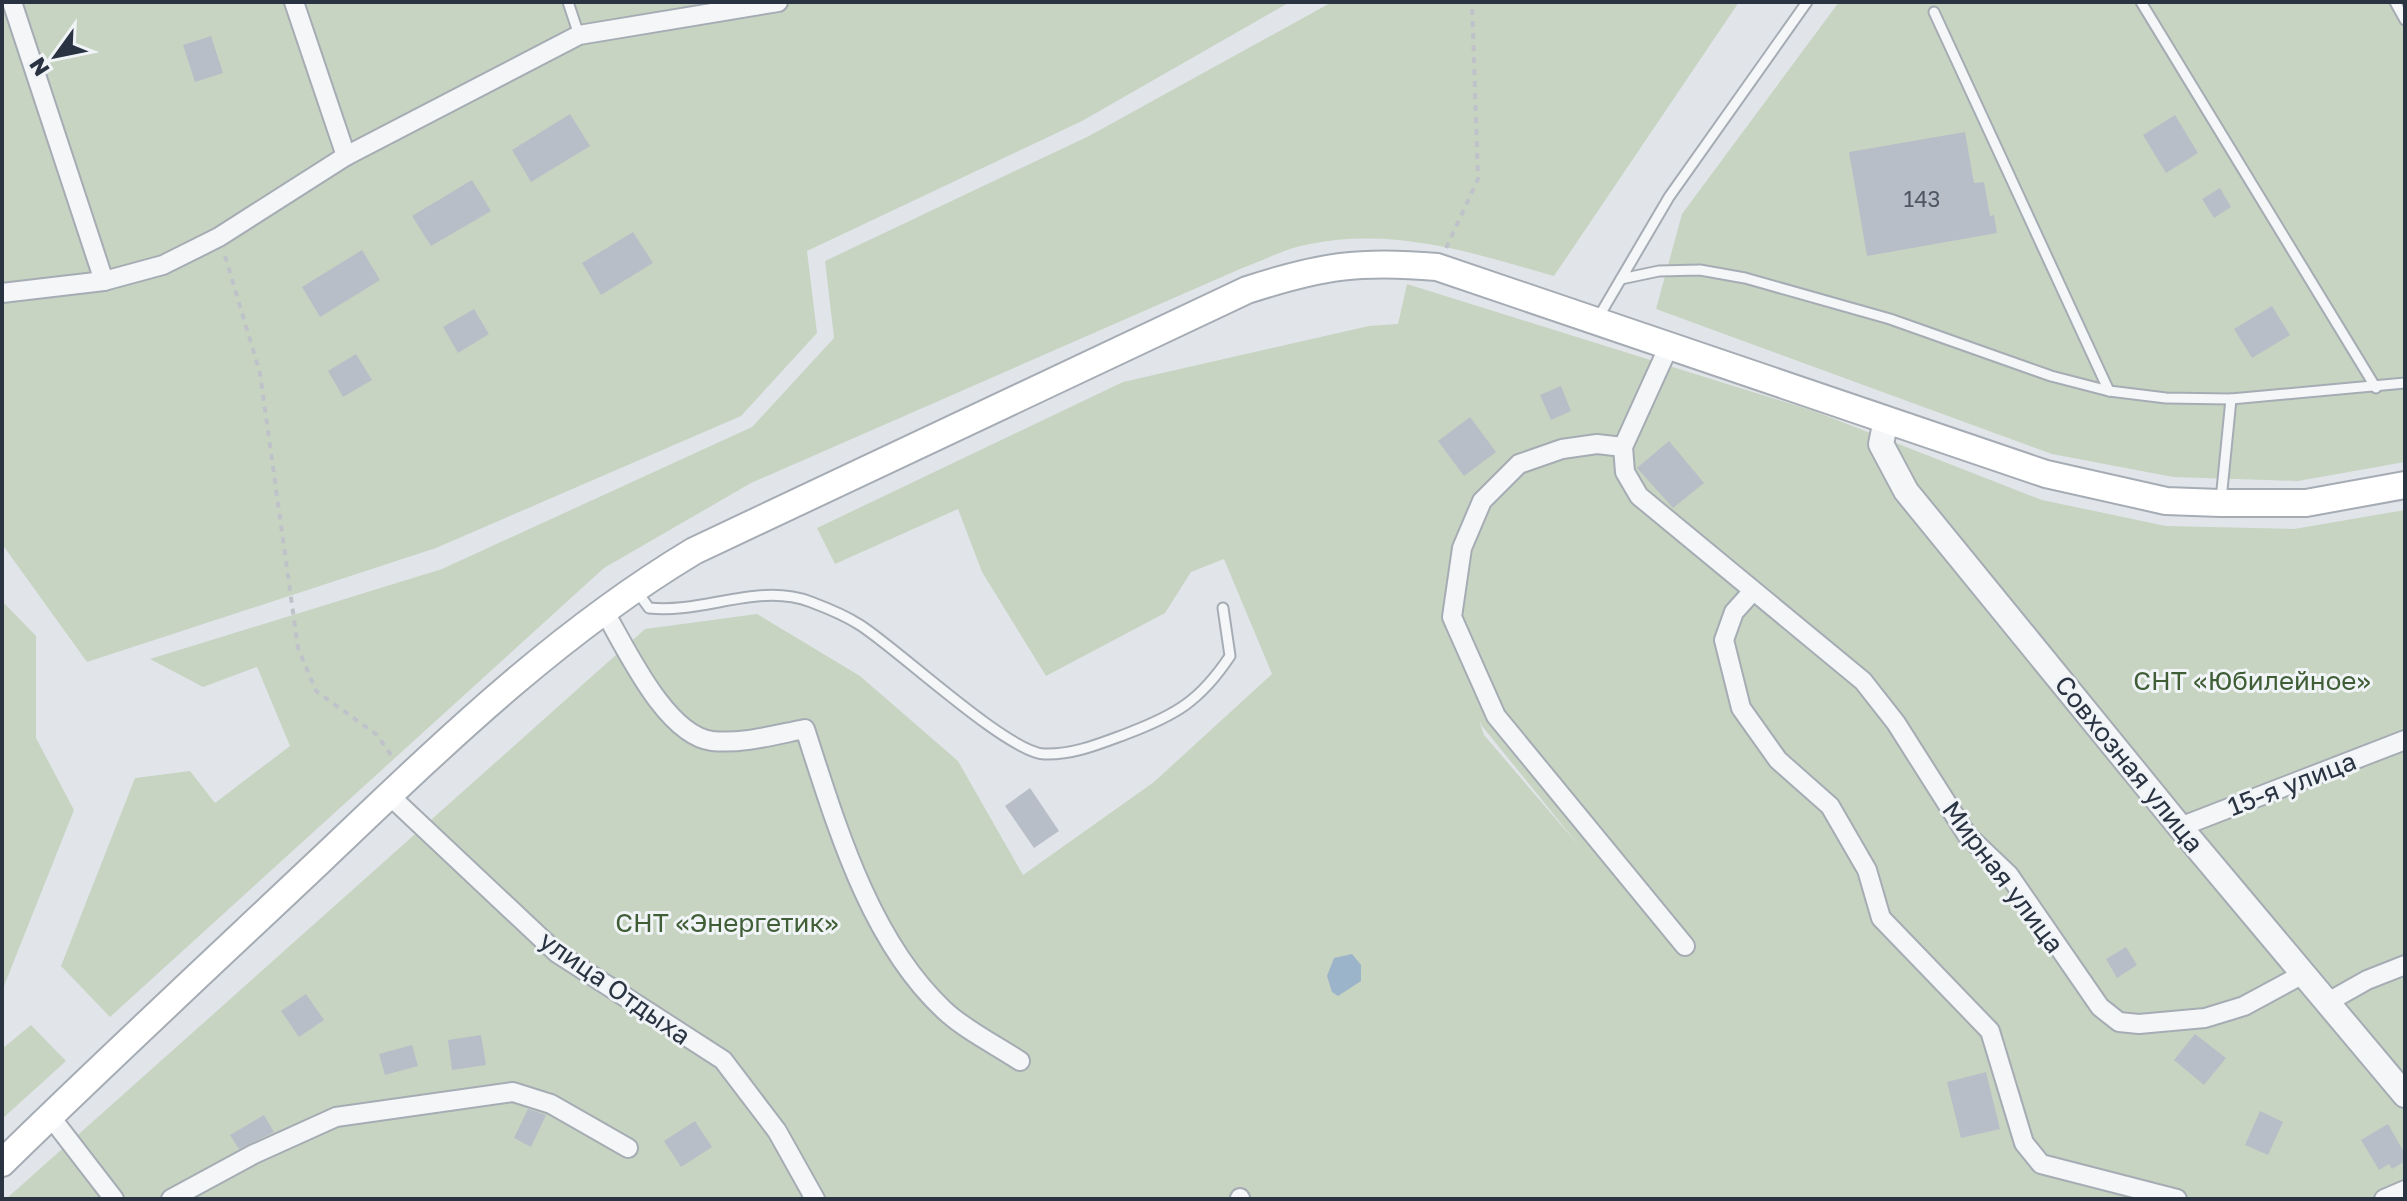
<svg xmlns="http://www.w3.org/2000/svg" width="2407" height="1201" font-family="'Golos Text',sans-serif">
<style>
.green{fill:#c7d4c2;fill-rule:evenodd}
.water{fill:#9cb4ca}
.building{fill:#b8bec7}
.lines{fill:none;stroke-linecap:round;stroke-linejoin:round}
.service-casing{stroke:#a6acb4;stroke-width:13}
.minor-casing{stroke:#a6acb4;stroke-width:22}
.tertiary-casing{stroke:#a6acb4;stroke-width:28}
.secondary-casing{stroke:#a6acb4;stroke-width:30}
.path{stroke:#bfc3c9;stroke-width:4;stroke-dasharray:6 6;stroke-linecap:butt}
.service{stroke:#f4f6f8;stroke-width:9}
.minor{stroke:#f4f6f8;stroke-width:18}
.tertiary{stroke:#f4f6f8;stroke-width:24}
.secondary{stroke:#fff;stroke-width:26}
.labels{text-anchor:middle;stroke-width:6;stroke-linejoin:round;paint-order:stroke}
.number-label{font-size:22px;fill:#4d5663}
.park-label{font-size:26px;fill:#3f5e36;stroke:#f1f4f7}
.street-label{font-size:26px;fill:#293342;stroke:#f1f4f7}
</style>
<rect width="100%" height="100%" fill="#e1e5ea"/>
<g class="green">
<path d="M2,2H1290L1082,121L807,251L817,333L741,416L436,548L87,662L2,544Z"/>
<path d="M1332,2H1739L1554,276C1473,253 1395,227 1310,244C1286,248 1262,261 1240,269L751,483L604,568L110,1017L61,966L135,778L190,771L215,803L290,746L257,667L203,687L150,659L442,569L752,427L834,338L825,261L1089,136Z"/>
<path d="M1839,2H2405V462L2298,481L2173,477L2052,454L1656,309L1682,214Z"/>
<path d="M1407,284L1814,411L2042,500L2166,526L2294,529L2405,510V1199H6L645,629L757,614L860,676L958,761L1023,875L1154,782L1272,674L1224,559L1191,572L1165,613L1046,676L982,572L958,509L835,564L817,528L1123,382L1369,326L1398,324ZM1479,720L1482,726L1580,847L1484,735Z"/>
<path d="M2,601L36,636V738L74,810L2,991Z"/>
<path d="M31,1025L66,1061L2,1119V1049Z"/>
</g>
<path class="water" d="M1352,954L1361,965V981L1338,996L1332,992L1327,976L1334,958Z"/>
<g class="building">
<path d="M211,36L223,73L195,82L183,45Z"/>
<path d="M570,114L590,146L531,182L512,150Z"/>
<path d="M2175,115L2198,153L2166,173L2143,135Z"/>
<path d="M1965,132L1974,183L1984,182L1990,216L1994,215L1997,233L1867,256L1849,152Z"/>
<path d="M472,180L491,211L431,246L412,216Z"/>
<path d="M2220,188L2231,207L2214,218L2202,199Z"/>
<path d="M633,232L653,263L601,295L582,263Z"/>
<path d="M362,250L380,280L320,317L302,287Z"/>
<path d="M2272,306L2290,335L2252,358L2234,329Z"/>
<path d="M474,309L489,334L458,353L443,327Z"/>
<path d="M356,354L372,380L343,397L328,371Z"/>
<path d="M1561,386L1571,411L1551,420L1540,395Z"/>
<path d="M1470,417L1496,452L1464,476L1438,441Z"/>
<path d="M1669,441L1704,483L1673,508L1637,468Z"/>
<path d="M1030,788L1059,831L1034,848L1005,806Z"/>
<path d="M2126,947L2137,965L2117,978L2106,959Z"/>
<path d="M306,994L324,1020L299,1037L281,1011Z"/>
<path d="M2195,1034L2226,1058L2204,1085L2174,1060Z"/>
<path d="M481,1035L486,1065L452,1070L448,1040Z"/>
<path d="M412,1045L418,1066L385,1075L379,1054Z"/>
<path d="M1986,1072L2000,1129L1961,1138L1947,1082Z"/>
<path d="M528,1109L546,1115L531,1147L514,1138Z"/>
<path d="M2260,1111L2283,1122L2268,1155L2245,1145Z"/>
<path d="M264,1115L274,1132L239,1149L230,1135Z"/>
<path d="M695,1121L712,1147L681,1167L664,1141Z"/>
<path d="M2388,1124L2405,1154V1161L2392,1169L2389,1164L2379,1170L2361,1140Z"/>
</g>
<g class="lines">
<g class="service-casing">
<g id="service">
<path d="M568,2L579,35"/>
<path d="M2141,2L2376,388"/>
<path d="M2395,2L2405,20"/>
<path d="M1934,12L2109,391"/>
<path d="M1621,279L1659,271L1700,270L1745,278L1890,319L2051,376L2109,391L2166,398L2231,399L2405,383"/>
<path d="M1598,318L1669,197L1807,2"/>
<path d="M2221,500L2231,399"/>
<path d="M636,590L649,608C704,614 758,582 811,602C827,608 846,616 860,625C899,650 1007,752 1044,754C1073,755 1099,744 1126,734C1176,715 1200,701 1230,656L1223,608"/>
</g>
</g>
<g class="minor-casing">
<g id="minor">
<path d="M12,2L104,281"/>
<path d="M294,2L346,156"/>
<path d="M2,293L104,281L163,265L219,237L346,156L579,35L778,2"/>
<path d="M1668,348L1623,447L1625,472L1639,496L1863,681L1896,723L1967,835L2009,875L2100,1007L2119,1022L2139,1024L2205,1018L2244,1006L2305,973"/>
<path d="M1623,447L1597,444L1562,449L1519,464L1482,501L1462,548L1452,617L1496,716L1685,946"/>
<path d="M1753,591L1734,612L1724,640L1741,708L1778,760L1830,806L1867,870L1881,918L1990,1031L2024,1143L2041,1164L2177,1199"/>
<path d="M603,609C625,646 665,735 712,741C743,744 774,735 805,729C836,824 869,940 944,1010C965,1030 996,1045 1020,1061"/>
<path d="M389,795L557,953L723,1060L777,1131L815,1199"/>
<path d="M2180,827L2405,740"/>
<path d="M2328,1002L2367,980L2405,965"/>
<path d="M50,1116L114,1199"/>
<path d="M171,1199L254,1154L336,1117L513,1092L551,1104L628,1148"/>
<path d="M1240,1199V1198"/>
<path d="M2384,1199L2405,1190"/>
</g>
</g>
<g class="tertiary-casing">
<path id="tertiary" d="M1886,420L1881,444L1906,491L2180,827L2405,1095"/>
</g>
<g class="secondary-casing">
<path id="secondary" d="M2,1163C107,1060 215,960 322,859C440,747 554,635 694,551L1247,290C1321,266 1360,260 1437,267L2046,474L2166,501L2220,503H2306L2405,485"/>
</g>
<g class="path">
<path d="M1446,248L1478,179L1472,2"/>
<path d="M225,256L260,373L298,648L316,691L376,734L394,759"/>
</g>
<use href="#service" class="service"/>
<use href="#minor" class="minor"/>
<use href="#tertiary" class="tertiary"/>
<use href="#secondary" class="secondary"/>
</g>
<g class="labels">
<g class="number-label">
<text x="1922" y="207">143</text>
</g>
<g class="park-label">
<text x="2252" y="690">СНТ «Юбилейное»</text>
<text x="727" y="932">СНТ «Энергетик»</text>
</g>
<g class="street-label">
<text transform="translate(2129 764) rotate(51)" y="9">Совхозная улица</text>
<text transform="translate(2292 784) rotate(-21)" y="9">15-я улица</text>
<text transform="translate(2003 877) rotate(53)" y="9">Мирная улица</text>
<text transform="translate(615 988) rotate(35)" y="9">улица Отдыха</text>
</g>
</g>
<rect width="2407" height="1201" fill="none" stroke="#293342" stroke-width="8"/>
<g transform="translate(56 56) rotate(237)" stroke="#f1f4f7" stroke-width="6" paint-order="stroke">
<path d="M0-6L14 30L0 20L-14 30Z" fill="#293342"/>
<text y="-12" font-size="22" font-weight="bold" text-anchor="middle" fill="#293342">N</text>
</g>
</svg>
